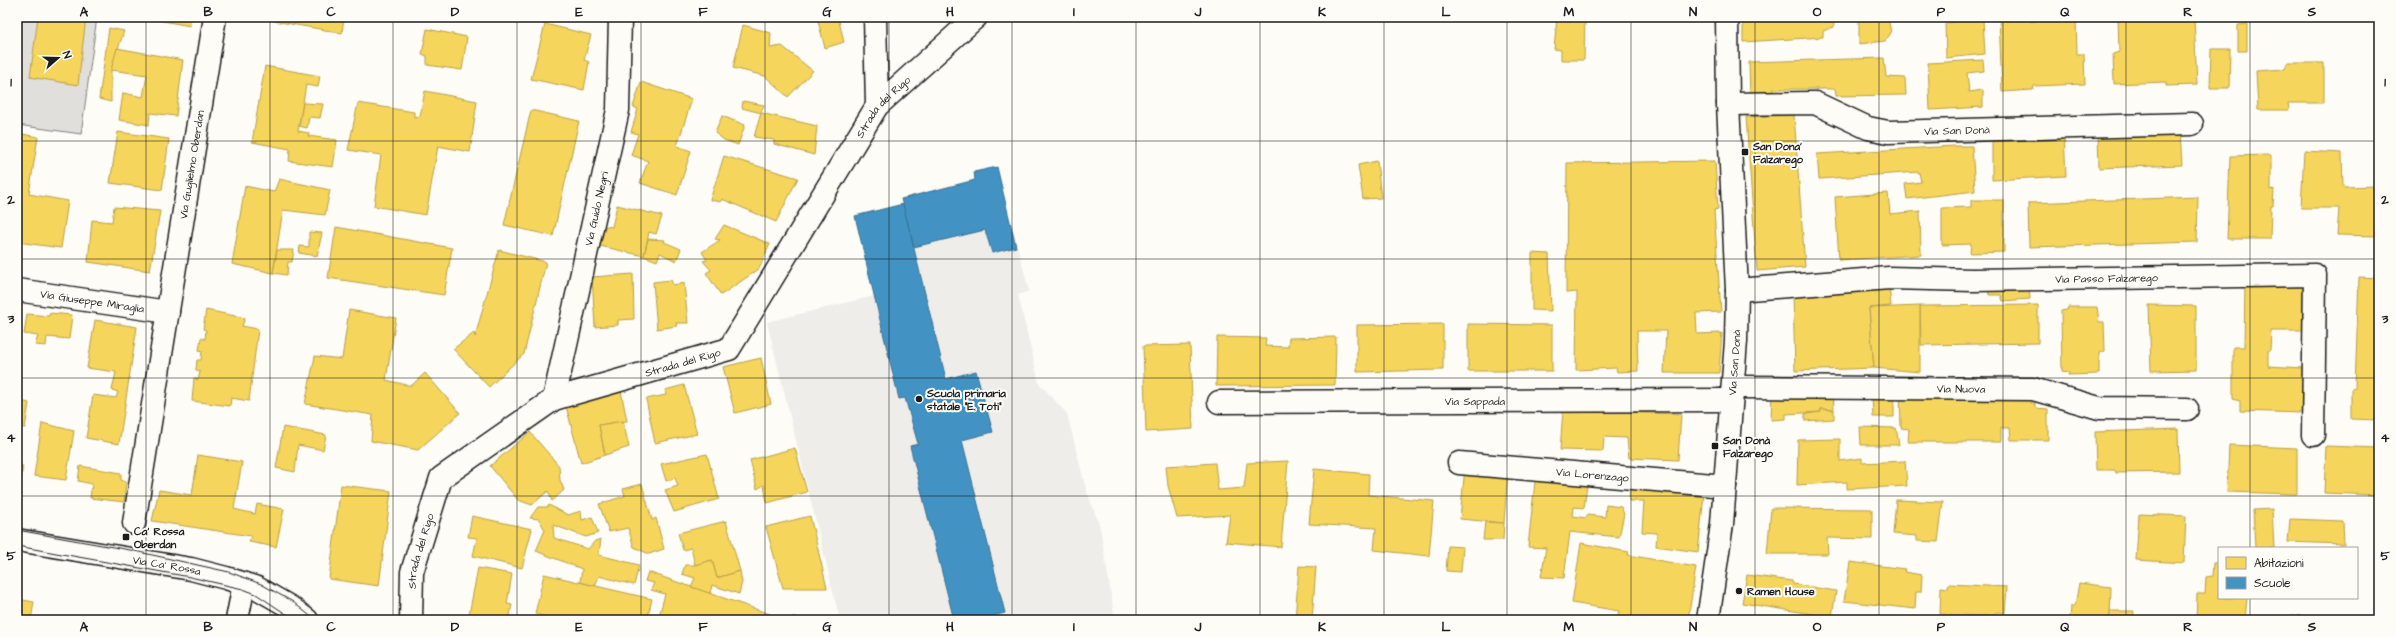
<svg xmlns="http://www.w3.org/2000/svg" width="2396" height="637" font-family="'Architects Daughter',sans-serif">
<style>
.built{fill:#eeede9}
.green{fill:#e0dfdb;stroke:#7e7e7c}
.homes{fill:#f6d55c;stroke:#b59e49}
.schools{fill:#4393c3;stroke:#376f91}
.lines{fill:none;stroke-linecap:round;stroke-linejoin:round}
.minor-casing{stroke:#1c1c1c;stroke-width:25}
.tertiary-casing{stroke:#1c1c1c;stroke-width:25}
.minor{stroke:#fdfcf7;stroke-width:22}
.tertiary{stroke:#fdfcf7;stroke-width:22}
.tram{stroke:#1c1c1c;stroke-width:1}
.grid{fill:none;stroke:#1c1c1c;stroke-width:1;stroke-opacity:0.55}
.poi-dot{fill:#1c1c1c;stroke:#fdfcf7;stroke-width:1.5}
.labels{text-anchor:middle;stroke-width:4;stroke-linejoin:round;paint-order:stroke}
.street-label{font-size:11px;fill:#1c1c1c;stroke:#fdfcf7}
.poi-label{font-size:11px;font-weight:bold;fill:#1c1c1c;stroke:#fdfcf7;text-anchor:start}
.neatline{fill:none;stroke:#1c1c1c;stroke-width:1.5}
.grid-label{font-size:13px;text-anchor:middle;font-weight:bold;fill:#1c1c1c}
</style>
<rect width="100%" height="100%" fill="#fdfcf7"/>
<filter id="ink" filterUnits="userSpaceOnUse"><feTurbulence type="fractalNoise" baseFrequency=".025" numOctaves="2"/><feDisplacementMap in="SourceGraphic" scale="8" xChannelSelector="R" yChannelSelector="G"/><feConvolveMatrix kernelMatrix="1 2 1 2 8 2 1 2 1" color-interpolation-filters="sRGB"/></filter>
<g filter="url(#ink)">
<path class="built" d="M997,167L1029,291L1018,295L1039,383L1067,414L1086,489L1100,527L1115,620H840L767,322L874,296L855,216L903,205L901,199L975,180L974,172Z"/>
<path class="green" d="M17,17H97L81,134L17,125Z"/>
<g class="homes">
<path d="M38,17H86L78,85L30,77Z"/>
<path d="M141,17H191L190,26Z"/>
<path d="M275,17H344L342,33L274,21Z"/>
<path d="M817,17H838L844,42L825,48Z"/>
<path d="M1557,17H1585L1584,60H1561V50L1554,49Z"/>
<path d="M1743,17H1833L1834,27L1823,31V37L1743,42Z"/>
<path d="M1859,17H1888L1891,33L1885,41L1859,44Z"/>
<path d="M1999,17H2030L2031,22L2040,20V17H2076L2077,54H2084L2085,84L2034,86L2033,90L2002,92Z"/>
<path d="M2118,17H2194L2197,85L2166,86V82L2114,84L2113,54L2119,52Z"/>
<path d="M1983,19L1985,54L1946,58L1945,23Z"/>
<path d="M545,24L591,35L584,60L589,62L584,90L531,79Z"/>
<path d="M2247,24V51H2238V25Z"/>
<path d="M743,25L771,33L770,48L782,46L813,71L788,97L765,76L733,68Z"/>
<path d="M109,28L124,31L111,70V102L99,99Z"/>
<path d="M427,29L467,37L462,70L427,65V56L422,54Z"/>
<path d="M117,48L183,60L176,116L150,113L149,125L119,120L123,93L143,97L147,75L111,70Z"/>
<path d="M2211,49H2230L2229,88H2210Z"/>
<path d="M1884,58L1886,77L1905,78L1906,95L1836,96L1835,89H1773L1774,96H1750L1749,62Z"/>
<path d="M1983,60L1984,71L1967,73L1969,92L1983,90V107L1930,110L1928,63Z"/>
<path d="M2287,63H2324V103H2288L2289,110H2258L2256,71L2285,69Z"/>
<path d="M265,66L320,76L318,87L306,85L298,131L309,133L308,136L337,140L333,167L289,161L290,149L252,142Z"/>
<path d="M641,82L692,99L677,146L691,151L677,195L640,183L648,161L631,155L638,134L631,132L638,109L633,107Z"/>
<path d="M425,91L477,101L470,152L438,146L426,215L374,206L381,155L348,150L358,103L414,112V117L420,116Z"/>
<path d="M743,101L764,105L761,113L742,108Z"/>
<path d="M303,103L323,104L320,118L309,117L307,128L299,126Z"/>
<path d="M531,110L579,121L553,236L504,225Z"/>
<path d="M761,113L817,126L814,155L774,144V140L754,137Z"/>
<path d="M1794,115L1805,267L1757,271L1746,117Z"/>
<path d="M722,116L745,125L738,145L724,140L715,133Z"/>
<path d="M2180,130L2182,165L2099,168L2098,134Z"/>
<path d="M118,132L169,139L162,190L110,183Z"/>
<path d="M17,133L38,137L29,194L68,201L61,248L17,242Z"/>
<path d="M2064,134L2066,176L1992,180V137Z"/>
<path d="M1955,146H1972L1975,191L1907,199L1905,184L1921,182L1919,172L1819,179L1817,154Z"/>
<path d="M2304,151L2342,153L2343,187L2379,186V236L2337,235L2339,208H2301Z"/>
<path d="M2271,155V190L2274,189L2273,206H2271L2270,239H2227L2230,156Z"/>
<path d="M724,156L798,178L776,222L722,199L721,202L710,200Z"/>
<path d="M1377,161L1381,198L1363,199L1358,165Z"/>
<path d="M1715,161L1718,209L1714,210L1721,312L1696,313L1697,334L1722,333L1719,373H1664L1666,331H1637L1638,371L1617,372L1616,368L1576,370L1577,292L1566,293L1567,163Z"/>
<path d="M279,179L330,190L325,215L283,210L273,273L232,264L245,186L274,192Z"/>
<path d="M1888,193L1890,214L1920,211L1921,255L1839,260L1835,197Z"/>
<path d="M2198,197L2197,242L2029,247L2028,203Z"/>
<path d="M1971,200H2004V252L1970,253L1971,244L1942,245V208L1971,207Z"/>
<path d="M617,205L662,216L656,234L649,232L644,256L600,246L605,226L612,227Z"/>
<path d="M114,207L160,211L150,271L88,262L92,220L112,222Z"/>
<path d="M724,225L770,244L759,269L721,295L706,273L711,270L703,261L707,260L702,252L720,240L715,239Z"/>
<path d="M336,227L452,248L444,295L328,278Z"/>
<path d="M309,232L322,233L317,256L299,253L300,246L309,247Z"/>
<path d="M648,239L665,240L664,242L681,249L676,261L660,253L657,261L644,256Z"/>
<path d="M277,250H294L292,262H288L287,275L273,273Z"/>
<path d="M499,250L546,262L524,354L489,387L453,349L474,333L475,337Z"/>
<path d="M1532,253L1549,254L1551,311L1532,310Z"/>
<path d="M633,274L634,319L618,320V325L595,327L592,277Z"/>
<path d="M2359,277L2379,278V420L2351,419V389L2355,388Z"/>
<path d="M671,280L673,285L684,283L688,323H676L677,326L657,329L653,282Z"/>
<path d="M2245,283L2307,284L2305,331H2271L2270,350L2268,351V366L2303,368L2302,413L2240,411V401L2233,399V347H2244Z"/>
<path d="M1889,285L1891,306L1869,308L1874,368L1795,371L1793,293Z"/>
<path d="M2029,287L2030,299L2003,301L2001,295H1989L1988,289Z"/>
<path d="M2038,305V343L1921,345L1920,306Z"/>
<path d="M2149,305L2196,306V370L2151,371Z"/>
<path d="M1920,306V372L1874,368L1869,308Z"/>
<path d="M2068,307H2097L2099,322H2104L2105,351L2099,353V374L2068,375L2069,372L2062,371L2061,311L2067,310Z"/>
<path d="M206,310L245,318L242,326L258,329L249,401L231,398L230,406L192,401L194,378L198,380L200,372L196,370L197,360H201L202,351L199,350L201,338L205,339L206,330L203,329Z"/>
<path d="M349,310L396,318L386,380L411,386L425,373L460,413L418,450L371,441L373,415L305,404L315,356L342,359Z"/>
<path d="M50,313L72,315L69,339L47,337L46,346L35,345L38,336L24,334L27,314L49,316Z"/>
<path d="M95,320L137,327L119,444L86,438L93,395L116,398L118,392L112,390L116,372L87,368Z"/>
<path d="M1443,324V370L1357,372V325Z"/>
<path d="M1468,324L1552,325V371H1468Z"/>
<path d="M1217,337L1266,338L1265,346L1288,347L1289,338L1336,337L1335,385L1216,386Z"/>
<path d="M1190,345L1193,429L1146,432L1143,346Z"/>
<path d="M761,358L771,404L735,413L723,367Z"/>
<path d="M684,385L697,434L655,443L646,399L666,395L665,390Z"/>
<path d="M1833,390L1834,410L1821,409V412L1786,414V419L1771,420L1772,392Z"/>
<path d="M2030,390L2031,403H2035V408L2048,409V440H2011L2010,428H2001V442H1908L1909,429L1901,428L1900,391Z"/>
<path d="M621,391L627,421L599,425L605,455L581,463L566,406Z"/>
<path d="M1894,395V417H1873L1872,396Z"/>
<path d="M17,400L29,403L25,428L17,427Z"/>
<path d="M1821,409L1834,410V419L1805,421V414L1821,412Z"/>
<path d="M1563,410L1681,414L1678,460L1629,458L1627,438L1604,437L1603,451L1560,450Z"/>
<path d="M623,421L629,447L605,455L599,425Z"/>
<path d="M42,423L74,431L66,480L34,476Z"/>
<path d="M283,427L326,435L323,450L298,445L295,472L276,468Z"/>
<path d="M1860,427L1896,428L1899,445H1861Z"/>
<path d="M2178,429L2179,472L2116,473L2115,470H2096L2095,432Z"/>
<path d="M530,432L559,466L560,480L564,490L552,501L548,491L532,505L518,500L490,466Z"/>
<path d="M1840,439V461L1862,458V463L1905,461L1907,486L1847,489V482L1797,485L1798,440Z"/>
<path d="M2229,445L2297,448V494L2227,492Z"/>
<path d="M2326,446L2379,448V495L2324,493Z"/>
<path d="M795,448L807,492L767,503L764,485L757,489L750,460Z"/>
<path d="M707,454L719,499L674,512L665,490L678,486L675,478L666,481L661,464Z"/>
<path d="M198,455L242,462L234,509L255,514L257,504L284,509L276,547L249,542L251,536L152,521L159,490L192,495Z"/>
<path d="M1288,461L1281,547L1226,542L1230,515L1177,518L1168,486L1166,466L1215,463L1218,490L1244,488L1247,463Z"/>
<path d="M17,465L23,466L17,502Z"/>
<path d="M80,466L121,473V480L126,482L124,502L90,498L92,484L78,481Z"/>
<path d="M1465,467L1508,470L1504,523L1460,519Z"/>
<path d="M1314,469L1369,474L1368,495L1434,501L1429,556L1374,550L1376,528L1309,524Z"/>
<path d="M1536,472L1588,476L1584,508L1574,507L1573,516L1586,518L1587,515L1605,517L1606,505L1621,507L1624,514L1619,537L1570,532L1564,578L1541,577L1546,548L1528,547Z"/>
<path d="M1630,482L1705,485L1698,552L1656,546L1657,533L1642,532L1644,501H1629Z"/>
<path d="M642,484L652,520L656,518L664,549L649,554L634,547L628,528L609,532L599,504L625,496L623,489Z"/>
<path d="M341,485L391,491L379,586L329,579Z"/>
<path d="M1896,500L1943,502L1938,542L1917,541V536L1893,534Z"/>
<path d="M549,505L568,515L581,511L582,520L592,517L598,533L586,537L553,525L554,538L588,549L595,541L601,539L599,555L639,565L634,585L599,576L595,586L580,582L582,569L536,551L545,530L539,519L530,518L538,507H548Z"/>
<path d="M1771,508L1872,509V539L1827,538L1828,554H1767Z"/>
<path d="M2272,509L2274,548H2255L2253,510Z"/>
<path d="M2139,514L2186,516L2184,563L2136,560Z"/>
<path d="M472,516L532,529L522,568L473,556L477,538L468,537Z"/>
<path d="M810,516L827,588H783L766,527Z"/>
<path d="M2290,519L2343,521L2344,544L2288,542Z"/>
<path d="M726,521L740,571L717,578L712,560L695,565L691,548L683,550L678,533Z"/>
<path d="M1485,522L1504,523L1503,540H1483Z"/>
<path d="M1581,543L1629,552L1628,555L1696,567L1688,620H1617L1619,611L1572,603Z"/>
<path d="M1448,546L1463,547L1461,572L1446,571Z"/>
<path d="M712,560L717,578L740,571L742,582L739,594L712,585L710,594L691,587L695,578L682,574L685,565H695Z"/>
<path d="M1850,562L1905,569L1904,572L1922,575L1921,592H1916L1915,609L1844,601Z"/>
<path d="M2213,563H2219V598H2247L2245,620H2196L2197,594H2205L2206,577L2212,576Z"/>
<path d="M1299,566L1316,567L1312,620H1295Z"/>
<path d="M478,568L512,574L507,604L512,605L509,620H468Z"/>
<path d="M648,572L770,614L768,620H658L665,594L651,590L654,583L645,581Z"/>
<path d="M544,574L652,599L647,620H560L535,614Z"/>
<path d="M1747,575L1792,581L1793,584L1836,591L1832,617L1742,603Z"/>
<path d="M2079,583L2111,587L2110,620H2070L2071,606H2075Z"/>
<path d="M1949,584L2007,587L2005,613L1996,612L1995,615L1978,616L1940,614L1941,587L1948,588Z"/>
<path d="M17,599L34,602L31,620H17Z"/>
<path d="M2377,605L2379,606V618H2376Z"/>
<path d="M2110,611H2134L2133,620H2110Z"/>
<path d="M1812,614L1828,616L1827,620H1812Z"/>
<path d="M1510,615L1534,620H1508Z"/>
<path d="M2291,615L2342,620H2291Z"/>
<path d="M1485,617L1503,620H1485Z"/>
</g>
<g class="schools">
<path d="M997,167L1016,247L992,253L985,230L914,247L901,199L975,180L974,172Z"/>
<path d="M903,204L946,379L976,371L993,432L962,440L1005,613L977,620H954L910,446L918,444L905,398L899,399L855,216Z"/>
<path d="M792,618L813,620H792Z"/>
</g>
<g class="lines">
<g class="minor-casing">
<g id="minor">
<path d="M875,17L877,106"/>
<path id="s1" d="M1728,104L1815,103L1868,128L1888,132L2192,124"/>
<path id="s2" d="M17,290L168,312"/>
<path id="s3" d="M1737,290L1889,278L1973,280L2315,275L2313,435"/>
<path id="s4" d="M1733,387L2033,389L2099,408L2187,409"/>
<path id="s5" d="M554,399L618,110L620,17"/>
<path id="s6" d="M1219,402L1731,400"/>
<path id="s7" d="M1459,463L1725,486"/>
<path id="s8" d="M134,523L215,17"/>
<path d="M237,620L244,584"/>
<path id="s9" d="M411,620L412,572L441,478L554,399L729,349L877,106L976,17"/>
</g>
</g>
<g class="tertiary-casing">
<g id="tertiary">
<path id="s10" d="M17,540L191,569L226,578L257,588L290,607L307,620"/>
<path id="s11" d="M1708,620L1722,524L1736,341L1737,290L1728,104L1727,17"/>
</g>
</g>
<use href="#minor" class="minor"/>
<use href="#tertiary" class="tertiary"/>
<g class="tram">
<path d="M17,530L130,550L229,572L261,584L293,602L315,620"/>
<path d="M17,546L190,577L243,589L256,594L295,620"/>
</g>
</g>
</g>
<path class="grid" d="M146,17V620M270,17V620M393,17V620M517,17V620M641,17V620M765,17V620M889,17V620M1012,17V620M1136,17V620M1260,17V620M1384,17V620M1507,17V620M1631,17V620M1755,17V620M1879,17V620M2003,17V620M2126,17V620M2250,17V548M17,141H2379M17,259H2379M17,378H2379M17,496H2379M2250,598V620"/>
<g class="poi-dot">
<rect x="1741" y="148" width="8" height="8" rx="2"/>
<circle cx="919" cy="399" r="4"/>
<rect x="1711" y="442" width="8" height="8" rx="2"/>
<rect x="122" y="533" width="8" height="8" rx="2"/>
<circle cx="1739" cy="591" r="4"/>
</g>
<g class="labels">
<g class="street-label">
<text dy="4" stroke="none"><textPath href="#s9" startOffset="754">Strada del Rigo</textPath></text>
<text dy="4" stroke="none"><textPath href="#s1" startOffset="235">Via San Donà</textPath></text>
<text dy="4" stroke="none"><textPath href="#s8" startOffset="363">Via Guglielmo Oberdan</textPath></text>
<text dy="4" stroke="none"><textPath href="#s5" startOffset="195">Via Guido Negri</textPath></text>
<text dy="4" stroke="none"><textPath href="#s3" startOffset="370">Via Passo Falzarego</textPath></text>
<text dy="4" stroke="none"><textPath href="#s2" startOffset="76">Via Giuseppe Miraglia</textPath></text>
<text dy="4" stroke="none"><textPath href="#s9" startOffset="418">Strada del Rigo</textPath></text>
<text dy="4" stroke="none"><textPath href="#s11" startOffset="259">Via San Donà</textPath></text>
<text dy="4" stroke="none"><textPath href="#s4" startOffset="228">Via Nuova</textPath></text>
<text dy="4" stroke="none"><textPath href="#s6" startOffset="256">Via Sappada</textPath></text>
<text dy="4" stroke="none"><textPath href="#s7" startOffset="134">Via Lorenzago</textPath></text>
<text dy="4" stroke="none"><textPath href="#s9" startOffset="70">Strada del Rigo</textPath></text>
<text dy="4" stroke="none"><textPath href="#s10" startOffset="152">Via Ca' Rossa</textPath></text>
</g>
<g class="poi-label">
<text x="1753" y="150">San Dona'<tspan x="1753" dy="13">Falzarego</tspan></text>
<text x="927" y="397">Scuola primaria<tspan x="927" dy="13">statale "E. Toti"</tspan></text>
<text x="1723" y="444">San Donà<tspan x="1723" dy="13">Falzarego</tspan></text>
<text x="134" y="535">Ca' Rossa<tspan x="134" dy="13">Oberdan</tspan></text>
<text x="1747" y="595">Ramen House</text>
</g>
</g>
<rect width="2396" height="637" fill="none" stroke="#fdfcf7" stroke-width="44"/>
<rect x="2218" y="547" width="140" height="52" fill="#fdfcf7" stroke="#a3a29f"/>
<rect x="2226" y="557" width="20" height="12" fill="#f6d55c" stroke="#a3a29f"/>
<text x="2254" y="567" font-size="12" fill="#1c1c1c">Abitazioni</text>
<rect x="2226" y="577" width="20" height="12" fill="#4393c3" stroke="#a3a29f"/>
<text x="2254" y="587" font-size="12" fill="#1c1c1c">Scuole</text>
<g transform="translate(58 58) rotate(70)" stroke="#fdfcf7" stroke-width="3" paint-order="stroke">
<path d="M0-3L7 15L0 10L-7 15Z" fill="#1c1c1c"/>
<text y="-6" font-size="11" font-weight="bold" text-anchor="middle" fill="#1c1c1c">N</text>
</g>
<rect x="22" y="22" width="2352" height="593" class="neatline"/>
<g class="grid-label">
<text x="84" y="16">A</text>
<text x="208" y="16">B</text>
<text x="331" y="16">C</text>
<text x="455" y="16">D</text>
<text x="579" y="16">E</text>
<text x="703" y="16">F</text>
<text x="827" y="16">G</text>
<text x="950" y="16">H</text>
<text x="1074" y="16">I</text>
<text x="1198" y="16">J</text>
<text x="1322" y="16">K</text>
<text x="1446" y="16">L</text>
<text x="1569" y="16">M</text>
<text x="1693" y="16">N</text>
<text x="1817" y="16">O</text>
<text x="1941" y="16">P</text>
<text x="2065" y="16">Q</text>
<text x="2188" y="16">R</text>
<text x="2312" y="16">S</text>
<text x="11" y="86">1</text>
<text x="2385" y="86">1</text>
<text x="11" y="204">2</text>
<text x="2385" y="204">2</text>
<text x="11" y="323">3</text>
<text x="2385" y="323">3</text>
<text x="11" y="442">4</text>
<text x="2385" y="442">4</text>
<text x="11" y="560">5</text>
<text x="2385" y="560">5</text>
<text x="84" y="631">A</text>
<text x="208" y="631">B</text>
<text x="331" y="631">C</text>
<text x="455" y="631">D</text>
<text x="579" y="631">E</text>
<text x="703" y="631">F</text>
<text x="827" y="631">G</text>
<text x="950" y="631">H</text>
<text x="1074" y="631">I</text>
<text x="1198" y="631">J</text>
<text x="1322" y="631">K</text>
<text x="1446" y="631">L</text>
<text x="1569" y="631">M</text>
<text x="1693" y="631">N</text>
<text x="1817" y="631">O</text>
<text x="1941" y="631">P</text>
<text x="2065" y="631">Q</text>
<text x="2188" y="631">R</text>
<text x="2312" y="631">S</text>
</g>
</svg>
